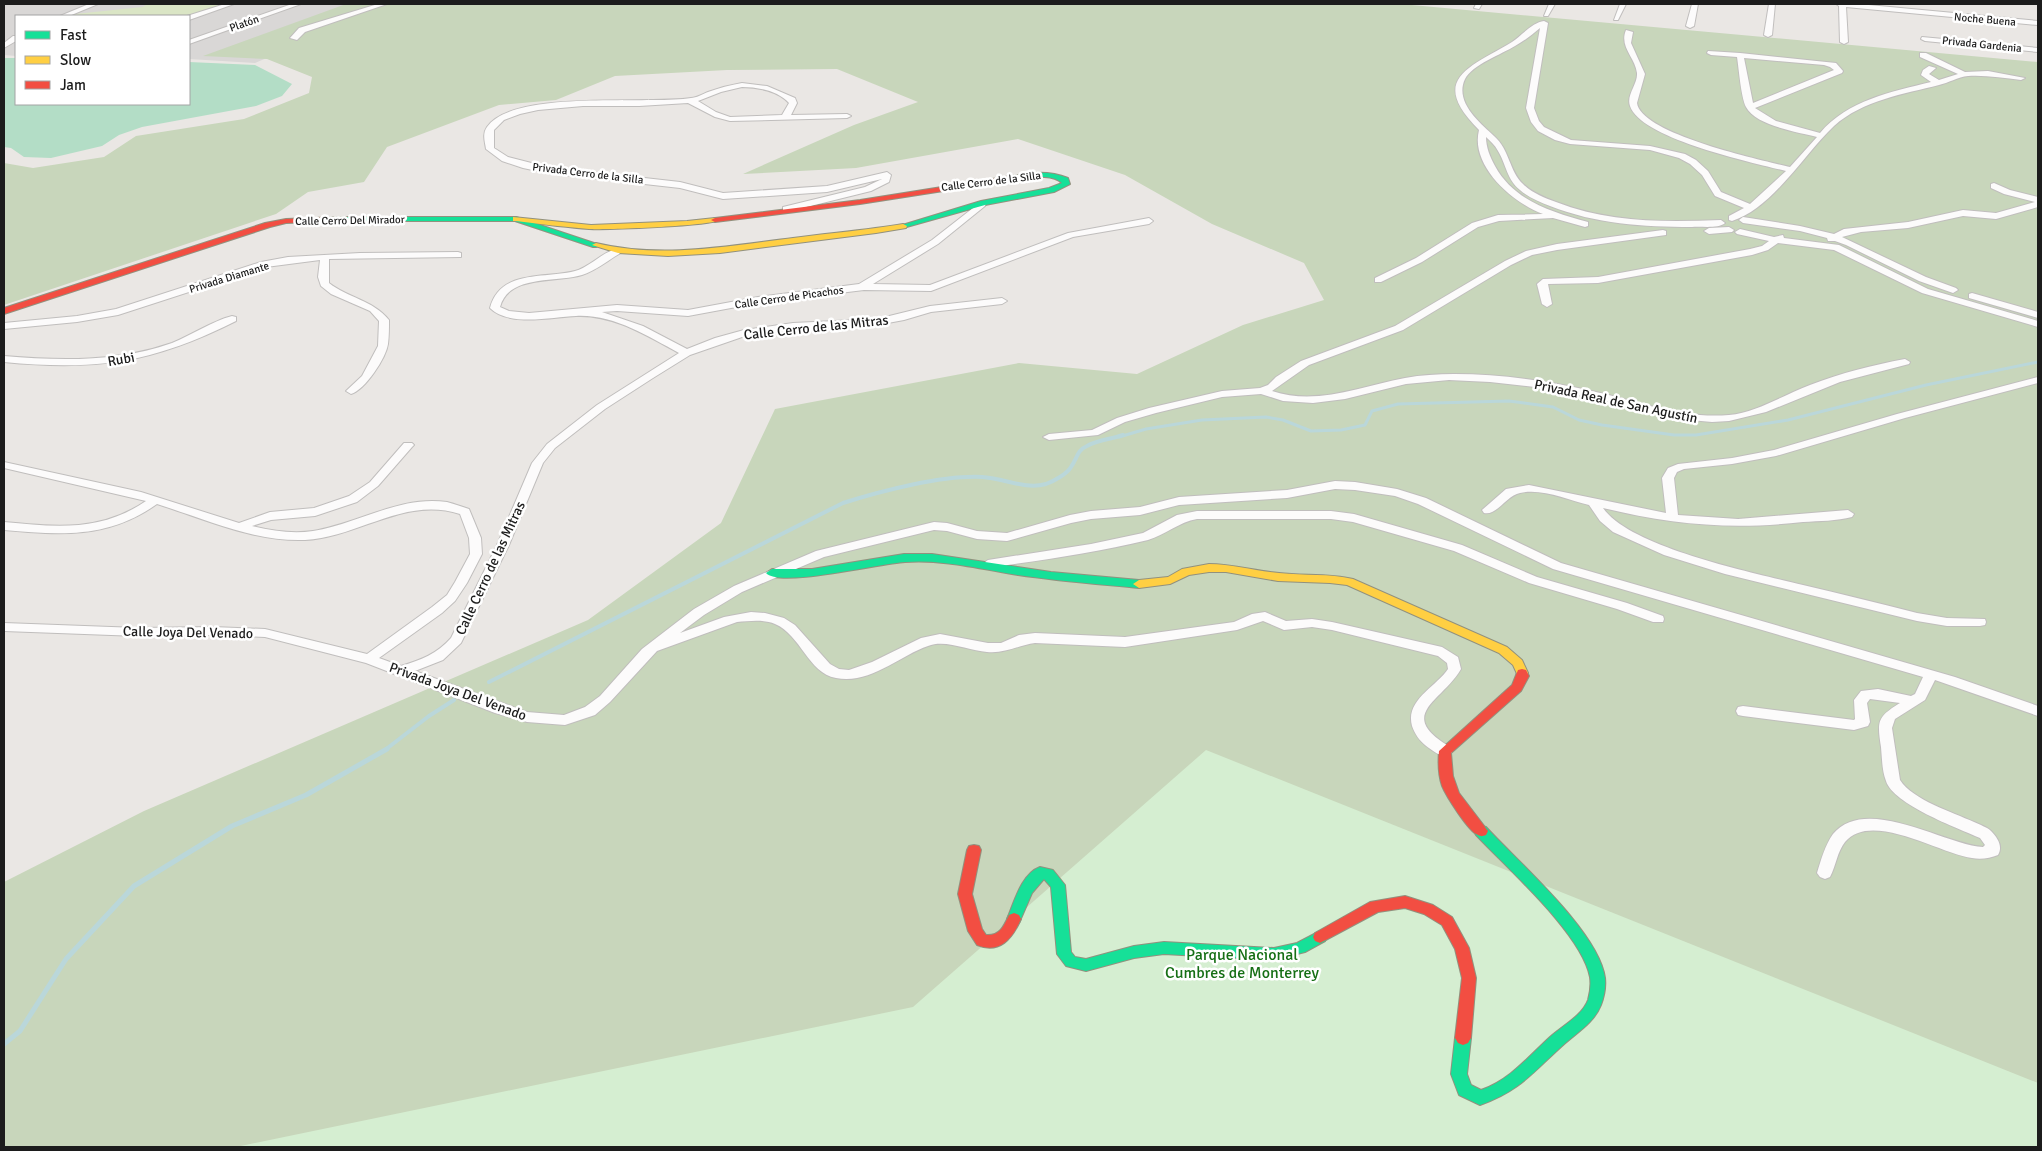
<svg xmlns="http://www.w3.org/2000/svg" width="2042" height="1151" font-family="Signika,sans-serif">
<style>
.residential{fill:#d9d7d6}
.grass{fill:#dae5c5}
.forest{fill:#c8d6bb}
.park{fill:#d5eed1}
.pitch{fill:#b3ddc6}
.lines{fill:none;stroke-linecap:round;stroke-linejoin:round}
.stream-far2{stroke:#bad7da;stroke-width:3}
.stream-far1{stroke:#bad7da;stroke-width:4}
.stream{stroke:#bad7da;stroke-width:5}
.street-casing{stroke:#c0bebd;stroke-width:2}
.fast-casing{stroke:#92917e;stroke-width:2}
.slow-casing{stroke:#92917e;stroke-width:2}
.jam-casing{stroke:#92917e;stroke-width:2}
.street{fill:#fcfbfb;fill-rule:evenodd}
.fast{fill:#16e098;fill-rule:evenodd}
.slow{fill:#ffcf43;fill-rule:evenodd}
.jam{fill:#f24e42;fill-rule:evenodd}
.labels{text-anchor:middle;stroke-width:5;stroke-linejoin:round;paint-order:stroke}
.far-street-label{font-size:11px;fill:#1c1c1c;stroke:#fff}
.street-label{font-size:14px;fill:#1c1c1c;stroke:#fff}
.near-park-label{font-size:16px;fill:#166f15;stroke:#fff}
</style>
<rect width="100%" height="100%" fill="#eae7e4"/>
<path class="residential" d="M4,4H393L255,63L189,59V16H16V56L4,55Z"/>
<path class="grass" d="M148,4H225L188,16H68L75,14L142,7Z"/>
<path class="forest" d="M346,4H1401L2038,62V1147H4V882L144,811L588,620L721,523L775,409L1019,363L1137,374L1243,325L1324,300L1304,263L1212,224L1125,175L1018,139L856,168L743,174L854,125L918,102L837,69L727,70L615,76L556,100L499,105L387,147L364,182L308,192L276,214L4,305V163L33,168L104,157L136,136L244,119L309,93L312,77L267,59L203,56Z"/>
<path class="park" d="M1206,750L2038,1083V1147H236L913,1007Z"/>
<path class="pitch" d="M4,58H16V104H189V62L255,65L292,84L282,96L256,106L142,127L119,135L102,146L51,158L24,157L11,148L4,147Z"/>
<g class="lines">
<path class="stream-far2" d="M1119,437L1146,429L1202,420L1266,417L1283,420L1311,431L1341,430L1365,425L1372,411L1398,404L1509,401L1553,407L1579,420L1602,425L1674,435H1696L1788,420L1926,385L2038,362"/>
<g class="stream-far1">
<path d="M489,682L843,503C881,491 942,475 982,477C1003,478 1025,490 1046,484C1054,481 1067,474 1071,467C1077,459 1077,450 1087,446C1097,440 1112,439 1123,435"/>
<path d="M385,750L429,716L454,700"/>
</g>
<path class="stream" d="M4,1044L20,1031L66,959L134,886L232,826L306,795L387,749"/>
<g class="street-casing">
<g id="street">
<path d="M89,4H98L69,16H60Z"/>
<path d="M225,4H234L189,20L187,16Z"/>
<path d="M292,4H301L189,44V40Z"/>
<path d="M378,4H387L305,32L297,40L290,38L299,28Z"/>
<path d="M1476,4H1482L1479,9L1474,8Z"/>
<path d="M1549,4H1555L1548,16H1544Z"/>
<path d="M1620,4H1626L1618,20H1614Z"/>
<path d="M1692,4H1698L1694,26L1690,28L1686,26Z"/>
<path d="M1769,4H1775L1772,35L1768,37L1764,35Z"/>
<path d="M1836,4H1858L2038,21V25L1846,7L1848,42L1844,44L1840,42L1839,6Z"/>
<path d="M1544,21L1548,23L1534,108L1539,121L1544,127L1571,140L1650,146L1685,154L1696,160L1708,171L1721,192L1750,204L1786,171C1754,163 1641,139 1630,106C1626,95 1638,84 1637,73C1635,57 1619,47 1626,30L1633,32L1631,43L1645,74L1637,103C1641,134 1761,160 1790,167L1817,137C1798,132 1756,126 1746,107C1741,97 1739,70 1737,57L1711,55L1707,53L1708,51L1740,53L1836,63L1843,71L1842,73L1755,108L1776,121L1820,133C1848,100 1891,92 1931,82L1921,75L1923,70L1929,66L1936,68L1929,74L1939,80L1958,74L1920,57V53H1926L1965,72L1988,71L2025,78L2021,80C2003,78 1986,75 1968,76C1958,77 1948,83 1939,85C1904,94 1863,100 1834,126C1805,153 1772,209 1732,221L1729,220V216L1744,208L1715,196L1702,175L1690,164L1679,158L1650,150L1570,144L1555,140L1538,131L1531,122L1526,108L1540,28C1532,35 1524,41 1515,46C1502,54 1472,65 1465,79C1454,102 1480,123 1494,136C1510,150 1509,171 1523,184C1532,193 1545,198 1556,202C1609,223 1665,222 1721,220L1725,223C1718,229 1702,226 1692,227C1643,227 1596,224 1550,206C1540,202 1529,198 1520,190C1507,180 1506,164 1498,151C1495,145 1490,141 1486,137C1486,147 1490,157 1495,166C1514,201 1552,212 1588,222V226L1585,227L1553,218L1499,221L1478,227L1422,262L1381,282H1375V278L1416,258L1472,223L1498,215L1543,214C1513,203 1470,166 1479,130C1428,79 1469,68 1512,42C1521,36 1533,22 1544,21ZM1744,58L1824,65L1830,67L1834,70L1753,103Z"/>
<path d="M13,36H16V41L4,48V43Z"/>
<path d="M1922,37L2038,48V52L1925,41L1921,39Z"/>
<path d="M742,83L767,86L795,98L797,103L791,115L847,114L851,116L847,118L730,121L715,117L688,103L639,106H583L538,110L520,114L504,120L494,130V148L508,157L547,167L680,182L723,193L827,186L887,172L891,175L889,182L871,191L786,212L783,211V207L865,187L882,179L827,192L723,199L680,188L547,173L523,168L502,161L486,149C485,142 482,134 487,127C513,89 646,105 691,98C696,98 703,94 708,92C719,88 730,85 742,83ZM742,87C758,87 778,91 789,103L782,115L730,117L716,112L698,101L721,92Z"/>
<path d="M1994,183L2010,190L2038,197V207L1996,219L1963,216L1908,228L1861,232L1842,237L1926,277L1956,288L1958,290L1953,293L1919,281L1846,245L1835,241H1828L1827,238L1800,231L1743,223L1739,220L1743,217L1800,226L1834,234L1844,229L1908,222L1963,210L1996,213L2035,202L2004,194L1991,188V184Z"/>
<path d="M982,201L986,204L985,206L938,244L873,284L930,285L1068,233L1149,218L1153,221L1149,224L1073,237L931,291L864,290L758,303L688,316L617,311L602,312L643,326L687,349L715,338L744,330L793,323L877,319L930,306L1002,298L1007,301L1002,304L931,312L904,320L877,325L793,329L745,336L690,355L653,378L605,409L555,448L543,463L509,545L461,643L443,660L415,671L527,712L564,715L585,707L600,696L642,649L694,609L734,586L816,551L934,522L947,523L977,531L1007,533L1070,515L1091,511L1140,507L1179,497L1287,490L1335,481L1355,482L1397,489L1426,498L1561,563L1955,677L2038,706V716L1935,680L1925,700L1895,719L1892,728L1900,780C1913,800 1952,812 1974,822C1980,825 1987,827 1991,831C1998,838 2003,847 1998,855C1990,858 1981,860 1972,858C1941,854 1871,810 1845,842C1837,852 1836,866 1830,877L1825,879L1820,877L1817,873C1821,860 1825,845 1833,834C1866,794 1945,845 1983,847L1985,845L1980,838C1957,828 1893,804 1886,781C1882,771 1882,758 1881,747C1877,721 1877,717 1900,703L1870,699L1867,703L1870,722L1868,726L1854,730L1743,716L1738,715L1736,711L1738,707L1743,706L1854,720L1855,719L1854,700L1861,691L1878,689L1911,696L1915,694L1923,677L1553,569L1418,504L1395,496L1355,490L1335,489L1287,498L1179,505L1140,515L1091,519L1071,523L1007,541L977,539L947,531L934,530L824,557L742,592L704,615L680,633L724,617L751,612L765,613L784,618L795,625L830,664L839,669L849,670L872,662L921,638L940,634L988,643H1001L1019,635L1035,633L1125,637L1234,622L1252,614L1265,612L1286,621L1312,619L1332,622L1442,647L1458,657L1461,669C1442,702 1395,714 1450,747L1452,751L1450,755C1441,758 1433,751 1425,745C1419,740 1415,734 1412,726C1405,700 1436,687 1448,669L1447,663L1438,656L1332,630L1312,627L1284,630L1263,621L1237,630L1125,647L1035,643C1019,645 1004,654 987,652C969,651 946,639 928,646C899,656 869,685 836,678C808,673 801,635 775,624C764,619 749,621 737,622L657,651L610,702L595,715L565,725L527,722L495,713L366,663L265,637L213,635L138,636L4,631V623L138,628L213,627L265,629L367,654L432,607L447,595L455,582L470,554L469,538L460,514C405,496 359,537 305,540C254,542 205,519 157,504C108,539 61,535 4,530V522C56,527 101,532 146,501L4,468V462L141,492L239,523L270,512L314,508L349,496L370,482L404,443H412L414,445L412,447L378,486L357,502L315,516L271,520L252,526C272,531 293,534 313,531C358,524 400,495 447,502C455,504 462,507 469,509L481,538L482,554L467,583L455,601L442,613L379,658L401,666C421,660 437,654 451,638L497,545L532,463L547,444L597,405L679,353C647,336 613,314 576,316C552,317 509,327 490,308C500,269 545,279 575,271C590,267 601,253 616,249L621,252L619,254C607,261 595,271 582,275C556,283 509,274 500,307L509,311L529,313L617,305L688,310L758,297L859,284L932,240Z"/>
<path d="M1729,227L1734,230L1732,232L1709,234L1704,231L1709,228Z"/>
<path d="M1740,229L1774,237L1783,235L1784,238L1839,245L1928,289L2038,321V327L1922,293L1834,250L1778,243L1768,250L1752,255L1598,283L1548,284L1552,304L1547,307L1542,304L1537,284L1543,279L1598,277L1750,249L1762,246L1769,241L1737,234L1735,232Z"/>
<path d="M1663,230L1666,231V235L1557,250L1532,255L1511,265L1403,330L1309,365L1272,391C1317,406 1361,386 1405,378C1421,375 1438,374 1454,374C1502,374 1550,381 1596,392C1640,402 1683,419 1729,415C1758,412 1783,395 1810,385C1841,373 1873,365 1905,359L1910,362L1909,364L1840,382L1766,412L1729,421L1712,422L1679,419L1594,398L1544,388L1490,382L1449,380L1406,384L1345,399L1313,403L1283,401L1261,394L1222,397L1156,413L1125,422L1098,435L1049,440L1043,437L1049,434L1092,430L1117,418L1149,408L1222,391L1260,388L1268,385L1276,377L1301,361L1395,326L1505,261L1526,251L1557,244Z"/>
<path d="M458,252L461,253V257L329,259V283C348,298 373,300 389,320C389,328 389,336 388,344C386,358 365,390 351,394L346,391L362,376L378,346L379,321L370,311L331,294L321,286L318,277L320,260L266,267L118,315L77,322L4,329V323L77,316L116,309L261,262L288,257L360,253Z"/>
<path d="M1972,293L2038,312V318L1969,298V294Z"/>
<path d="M232,316L236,317V321C153,363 96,371 4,362V356C61,361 118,362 172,343C192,335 212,321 232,316Z"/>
<path d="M2038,377V383L1905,418L1776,456L1732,464L1684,469L1677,472L1674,478L1678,515L1738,519L1848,510L1854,514L1852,517C1837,521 1819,521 1803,522C1732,530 1673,525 1603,508C1631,548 1755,573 1803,585C1841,594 1879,603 1917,613L1947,618L1985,619L1986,622L1985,625L1980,626H1947L1917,621L1725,574L1664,555L1613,532L1600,521L1589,505C1568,500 1542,488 1520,493C1507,495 1497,516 1484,513L1482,510L1506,489L1529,485L1666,513L1662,478L1668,468L1678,464L1732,458L1774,450L1897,414Z"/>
<path d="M1197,511H1331L1354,514L1462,545L1537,577L1627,603L1663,616L1664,619L1663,622H1653L1617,609L1529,583L1454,551L1353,522L1331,519H1197C1179,522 1165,535 1148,540C1095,553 1041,560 988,568L982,564L988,560L1091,544L1143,533L1177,515Z"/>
</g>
</g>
<g class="fast-casing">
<g id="fast">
<path d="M1032,173C1045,172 1056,173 1068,178L1070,184L1054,192L985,205L903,228L899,226L981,201L1049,188L1062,183C1051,172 1026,179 1011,180L1007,178L1011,176Z"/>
<path d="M338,217H516L600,245L596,247H593L515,221H338Z"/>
<path d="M904,554H932L1051,572L1139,580L1145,584L1139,588C1098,584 1058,581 1018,575C981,569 942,559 905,562C882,563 779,588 766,573L772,569H812Z"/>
<path d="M1481,826L1486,827C1518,862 1599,932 1605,978C1606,987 1604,997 1601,1005C1594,1023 1576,1033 1562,1046C1533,1072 1520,1091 1480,1105L1459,1095L1451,1074L1455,1038L1458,1033L1463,1031L1468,1033L1471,1038L1467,1074L1471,1085L1481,1090C1510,1080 1528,1057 1550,1037C1562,1026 1582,1016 1588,1000C1590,993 1591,984 1590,977C1582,934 1507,868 1476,835L1474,831L1476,827Z"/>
<path d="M1040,867L1053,870L1065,885L1071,952L1075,957L1086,959L1134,946L1164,942L1274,948L1297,943L1320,931L1325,933L1327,937L1325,941L1305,952L1274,960L1164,954L1134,958L1086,971L1066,966L1057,954L1051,887L1044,879L1032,893L1019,923L1014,925L1009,923L1007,919C1014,903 1021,874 1040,867Z"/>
</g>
</g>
<g class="slow-casing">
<g id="slow">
<path d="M513,217L591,225L687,221L715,218L719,220C711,226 605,230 589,229C565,227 540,224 516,221H513Z"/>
<path d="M903,224L907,226L906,228L876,233L720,253L668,256L618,253L592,245L596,243C662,259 727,246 793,238C830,233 867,230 903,224Z"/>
<path d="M1209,564C1233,564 1255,571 1279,573C1304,576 1329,573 1353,579L1507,647L1522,660L1528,673L1526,676H1518L1513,665L1499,653L1347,585L1330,583L1278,581L1226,572H1209L1189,575L1170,584L1139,588L1133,584L1139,580L1168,577L1182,569Z"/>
</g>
</g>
<g class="jam-casing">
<g id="jam">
<path d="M1011,176H1014V180L860,204L715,222L711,220L715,218L860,200Z"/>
<path d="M341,217H344V221L286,223L270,227L4,314V308L265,223L286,219Z"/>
<path d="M1522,669L1526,670L1529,676L1521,691L1451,753L1453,776L1459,793L1488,831L1486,835C1482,836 1482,837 1478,835C1469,832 1446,796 1442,786C1438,774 1438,763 1439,751L1512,685L1518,670Z"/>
<path d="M974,845L979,846L981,850L972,894L982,929L986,935C1000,936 1004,926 1009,915L1014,913L1019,915L1021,919C1012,939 1000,954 977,945L968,931L958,894L967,850L969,846Z"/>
<path d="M1405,896L1433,905L1452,917L1469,948L1476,978L1471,1038L1468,1043L1463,1045L1458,1043L1455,1038L1462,978L1455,949L1442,925L1424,914L1405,908L1378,912L1320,943L1315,941L1313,937L1315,933L1370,902Z"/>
</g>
</g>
<use href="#street" class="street"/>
<use href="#fast" class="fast"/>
<use href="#slow" class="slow"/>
<use href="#jam" class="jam"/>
</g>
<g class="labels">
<g class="far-street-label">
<text transform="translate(1985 19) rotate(5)" y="4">Noche Buena</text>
<text transform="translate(244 23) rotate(-19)" y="4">Platón</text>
<text transform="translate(1982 44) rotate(6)" y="4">Privada Gardenia</text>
<text transform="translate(588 173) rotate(7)" y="4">Privada Cerro de la Silla</text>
<text transform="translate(991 181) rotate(-7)" y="4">Calle Cerro de la Silla</text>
<text transform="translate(350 220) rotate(-1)" y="4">Calle Cerro Del Mirador</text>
<text transform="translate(229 277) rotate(-17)" y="4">Privada Diamante</text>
<text transform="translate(789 297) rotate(-8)" y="4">Calle Cerro de Picachos</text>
</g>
<g class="street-label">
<text transform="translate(816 327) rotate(-6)" y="5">Calle Cerro de las Mitras</text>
<text transform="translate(121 359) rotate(-10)" y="5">Rubi</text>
<text transform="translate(1616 401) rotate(12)" y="5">Privada Real de San Agustín</text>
<text transform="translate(490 568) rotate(-65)" y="5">Calle Cerro de las Mitras</text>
<text transform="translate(188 632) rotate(1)" y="5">Calle Joya Del Venado</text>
<text transform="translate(458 691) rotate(20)" y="5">Privada Joya Del Venado</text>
</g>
<g class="near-park-label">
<text x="1242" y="960">Parque Nacional<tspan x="1242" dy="18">Cumbres de Monterrey</tspan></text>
</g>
</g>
<rect width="2042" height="1151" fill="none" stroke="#1c1c1c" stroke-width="10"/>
<rect x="15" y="15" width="175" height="90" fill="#ffffff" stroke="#a4a4a4"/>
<rect x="25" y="31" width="25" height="8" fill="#16e098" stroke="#a4a4a4"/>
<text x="60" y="40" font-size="15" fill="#1c1c1c">Fast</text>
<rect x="25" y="56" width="25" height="8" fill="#ffcf43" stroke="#a4a4a4"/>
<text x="60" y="65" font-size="15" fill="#1c1c1c">Slow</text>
<rect x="25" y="81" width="25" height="8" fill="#f24e42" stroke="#a4a4a4"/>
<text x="60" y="90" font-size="15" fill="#1c1c1c">Jam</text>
</svg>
